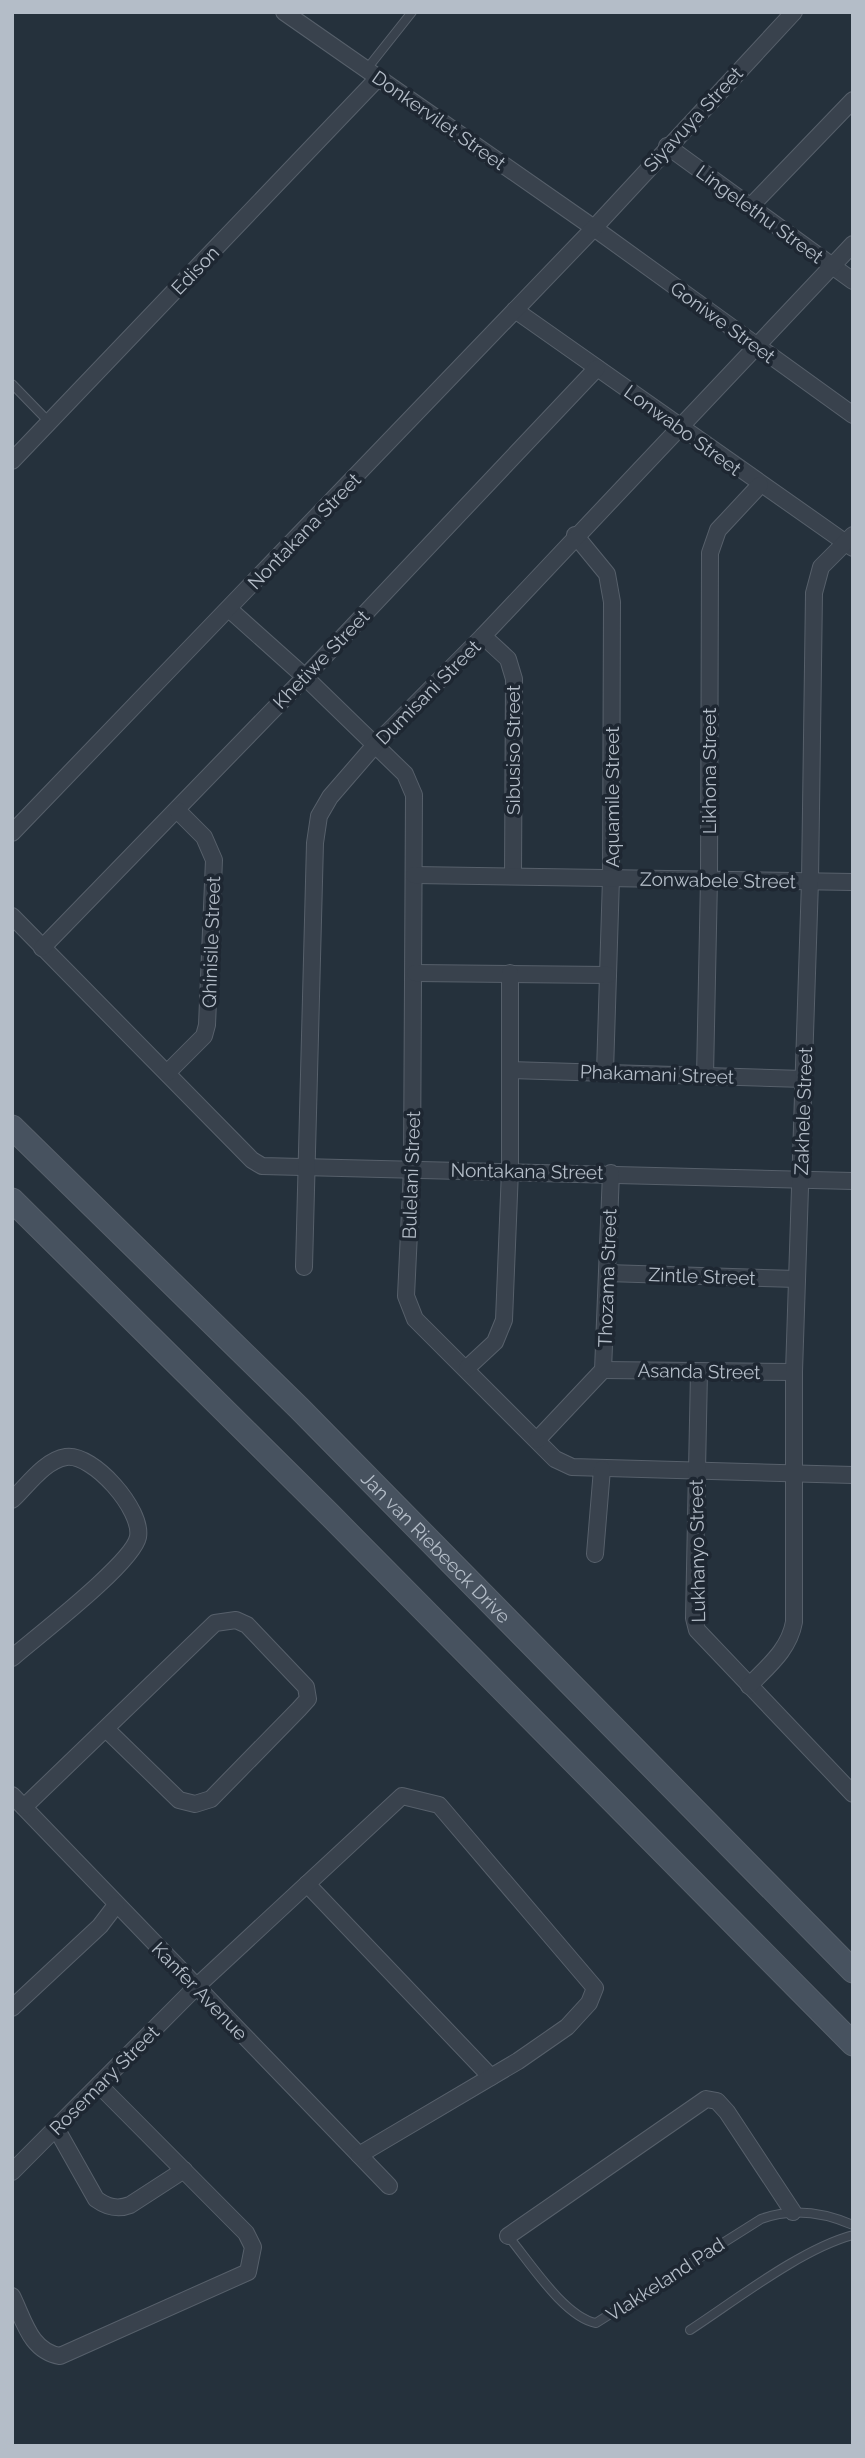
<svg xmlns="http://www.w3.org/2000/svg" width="865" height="2458" font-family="Raleway,sans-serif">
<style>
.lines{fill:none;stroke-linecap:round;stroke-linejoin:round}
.service-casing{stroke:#57606b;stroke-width:10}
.minor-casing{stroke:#57606b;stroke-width:18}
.secondary-casing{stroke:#57606b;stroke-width:25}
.service{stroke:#39424d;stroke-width:8}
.minor{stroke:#39424d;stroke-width:16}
.secondary{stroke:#47525f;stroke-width:23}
.labels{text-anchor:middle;stroke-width:7;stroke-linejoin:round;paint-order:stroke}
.street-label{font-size:19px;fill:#b4bdc8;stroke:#1e2732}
</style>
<rect width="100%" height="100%" fill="#25313c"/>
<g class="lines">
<g class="service-casing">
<g id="service">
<path d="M366,70L412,12"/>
<path d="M12,384L50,423"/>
<path d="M508,2236C529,2261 564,2317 596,2323L761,2219C791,2208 823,2212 853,2225"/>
<path d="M690,2330C736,2300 801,2249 853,2235"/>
</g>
</g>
<g class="minor-casing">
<g id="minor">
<path d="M284,12L594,228L853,415"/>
<path d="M667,146L853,281"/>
<path d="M751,206L853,100"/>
<path d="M515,310L853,548"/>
<path d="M12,461L378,78"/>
<path d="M575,535L607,574L612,602L611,878L605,1072"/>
<path d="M229,609L305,677L405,774L414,795L412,1169L406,1296L415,1319L555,1459L572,1467L853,1475"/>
<path d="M483,636L508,659L514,679L513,876"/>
<path d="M12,833L594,228L794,12"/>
<path d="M414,875L853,882"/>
<path d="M12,916L252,1160L262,1166L853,1181"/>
<path d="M42,948L305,677L597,368"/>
<path d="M415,973L608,975"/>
<path d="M510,1070L804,1079"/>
<path d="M167,1073L204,1036L207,1025L214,860L204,837L177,810"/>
<path d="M705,1076L709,879L710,553L718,530L760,485"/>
<path d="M304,1267L315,843L319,816L330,797L375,745L483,636L853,244"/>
<path d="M607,1273L797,1279"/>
<path d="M467,1368L495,1342L504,1320L510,1170V973"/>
<path d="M603,1370L794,1372"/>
<path d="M699,1372L694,1618L697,1630L853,1794"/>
<path d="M537,1440L603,1370L611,1173"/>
<path d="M12,1500C27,1486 45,1460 66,1457C93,1453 143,1510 138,1537C133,1563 36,1637 12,1658"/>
<path d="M595,1554L602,1469"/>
<path d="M749,1686C768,1666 789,1650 794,1622V1372L810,881L814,593L821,567L853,535"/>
<path d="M12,1795L389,2186"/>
<path d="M24,1807L215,1623L236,1620L247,1625L306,1687L308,1699L299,1709L211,1799L195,1804L179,1800L107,1730"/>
<path d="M307,1884L491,2077"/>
<path d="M12,2008L100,1926L116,1905"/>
<path d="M56,2128L96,2199C107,2207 117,2210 130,2205L184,2170"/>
<path d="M12,2172L196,1987L402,1796L439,1805L595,1988L589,2003L567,2027L518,2061L359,2155"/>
<path d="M508,2236L706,2099L717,2101L727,2112L793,2212"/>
<path d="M12,2296C24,2320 30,2351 60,2356L248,2272L253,2247L246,2233L99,2085"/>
</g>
</g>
<g class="secondary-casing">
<g id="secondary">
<path id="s1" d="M12,1127L299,1408L853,1971"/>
<path d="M12,1200L328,1513L853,2044"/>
</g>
</g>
<use href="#service" class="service"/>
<use href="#minor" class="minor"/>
<use href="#secondary" class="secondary"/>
</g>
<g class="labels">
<g class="street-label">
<text transform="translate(693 119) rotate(-47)" y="7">Siyavuya Street</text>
<text transform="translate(439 120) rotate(35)" y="7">Donkervilet Street</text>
<text transform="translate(760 214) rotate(36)" y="7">Lingelethu Street</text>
<text transform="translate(195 270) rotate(-46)" y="7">Edison</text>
<text transform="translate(723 322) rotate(36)" y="7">Goniwe Street</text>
<text transform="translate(683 430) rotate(36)" y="7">Lonwabo Street</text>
<text transform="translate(304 531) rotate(-46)" y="7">Nontakana Street</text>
<text transform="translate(321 659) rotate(-46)" y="7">Khetiwe Street</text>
<text transform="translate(428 692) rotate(-45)" y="7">Dumisani Street</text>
<text transform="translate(513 750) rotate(-90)" y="7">Sibusiso Street</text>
<text transform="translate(709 771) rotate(-90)" y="7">Likhona Street</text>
<text transform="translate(612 797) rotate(-90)" y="7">Aquamile Street</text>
<text transform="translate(718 880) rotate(1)" y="7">Zonwabele Street</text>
<text transform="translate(211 942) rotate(-88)" y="7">Qhinisile Street</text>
<text transform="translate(657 1074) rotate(2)" y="7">Phakamani Street</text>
<text transform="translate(803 1111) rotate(-88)" y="7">Zakhele Street</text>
<text transform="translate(527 1171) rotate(1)" y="7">Nontakana Street</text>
<text transform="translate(411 1175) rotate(-88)" y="7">Bulelani Street</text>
<text transform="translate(702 1276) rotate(2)" y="7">Zintle Street</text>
<text transform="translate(607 1278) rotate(-88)" y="7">Thozama Street</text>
<text transform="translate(699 1371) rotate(1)" y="7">Asanda Street</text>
<text dy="7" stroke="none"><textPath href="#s1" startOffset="597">Jan van Riebeeck Drive</textPath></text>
<text transform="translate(697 1551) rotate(-91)" y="7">Lukhanyo Street</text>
<text transform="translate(200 1991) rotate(46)" y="7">Kanfer Avenue</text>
<text transform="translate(104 2080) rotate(-45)" y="7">Rosemary Street</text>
<text transform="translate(665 2279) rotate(-33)" y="7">Vlakkeland Pad</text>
</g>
</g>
<rect width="865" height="2458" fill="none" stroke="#b4bdc8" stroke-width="28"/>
</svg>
